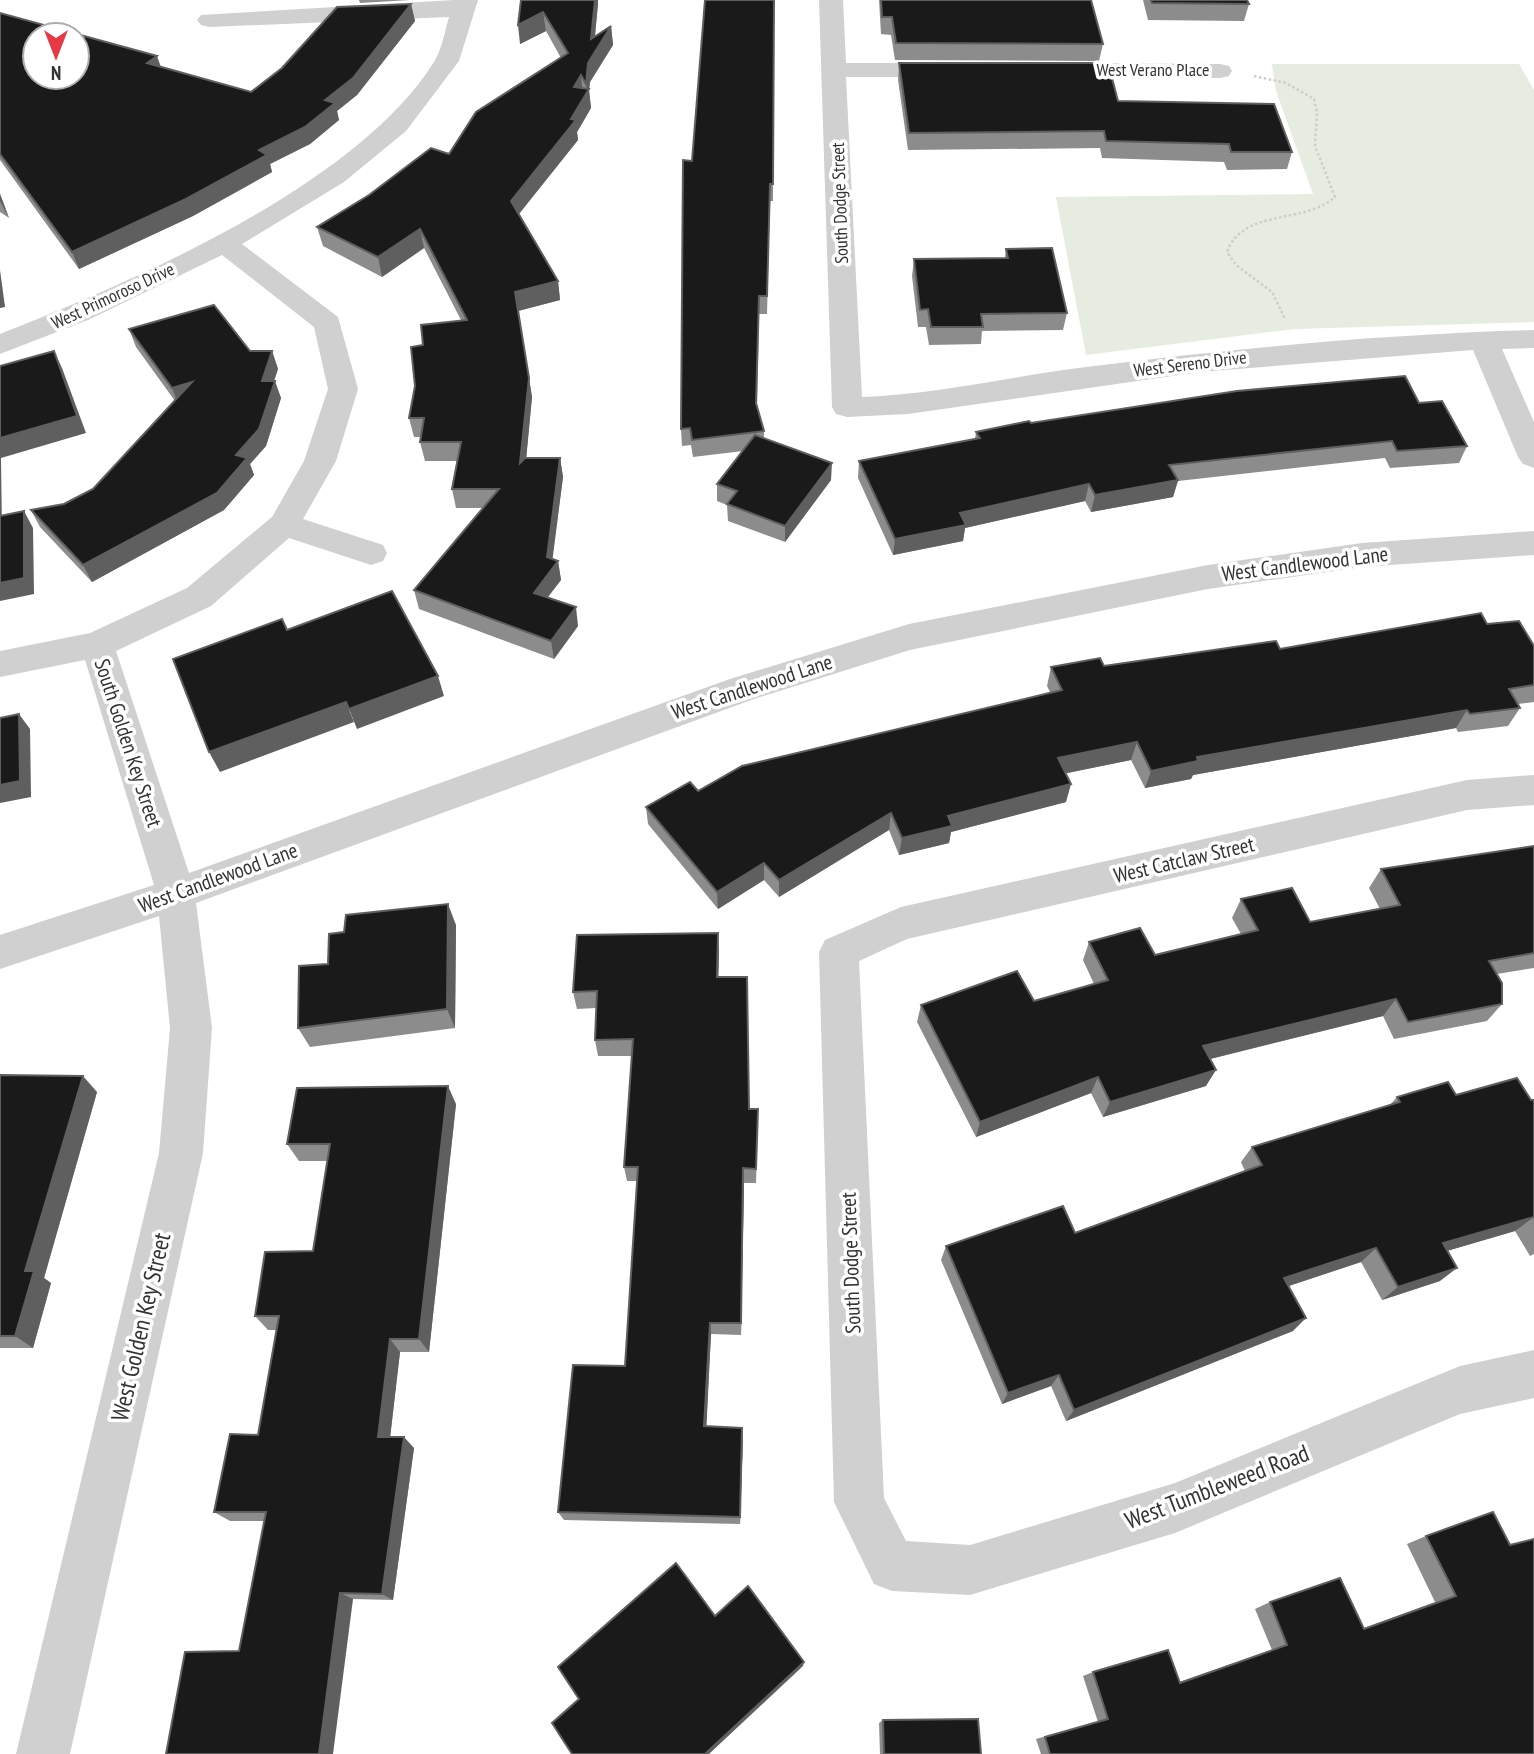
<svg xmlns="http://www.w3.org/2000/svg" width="1534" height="1754" font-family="'PT Sans Narrow',sans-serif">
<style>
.green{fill:#e6ecdf}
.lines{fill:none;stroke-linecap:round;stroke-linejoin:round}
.path{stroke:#cdcdcd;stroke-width:2.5;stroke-dasharray:2.5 2.5;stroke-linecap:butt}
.minor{fill:#d0d0d0;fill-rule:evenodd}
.wall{fill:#8c8c8c}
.shaded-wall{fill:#5f5f5f}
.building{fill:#1a1a1a;stroke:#5f5f5f;stroke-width:2;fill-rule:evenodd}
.labels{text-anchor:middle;stroke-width:7;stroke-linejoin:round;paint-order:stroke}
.far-street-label{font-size:18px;fill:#333;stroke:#fff}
.street-label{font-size:21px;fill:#333;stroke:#fff}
.near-street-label{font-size:24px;fill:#333;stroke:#fff}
</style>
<rect width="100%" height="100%" fill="#fff"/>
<path class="green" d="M1272,64H1519L1534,90V322L1295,329L1086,355L1056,197L1313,194L1276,91Z"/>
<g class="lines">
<path class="path" d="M1254,76L1286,83L1314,99L1317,113L1315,146L1335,197C1303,225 1243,208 1227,252L1236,265L1272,292L1285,319"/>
<g class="minor">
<path d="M454,0H478L459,61L406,131L344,182L242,244L338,317L358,389L336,461L303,519L383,545L387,553L383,561L371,565L289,538L211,606L116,651L189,873L730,679L909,624L1208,565L1362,543L1534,531V555L1362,567L1208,589L910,650L754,699L196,903L212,1028L203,1153L70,1754H16L159,1153L170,1028L159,916L0,969V935L154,885L85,660L0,677V651L90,633L187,588L272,517L304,461L328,389L314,327L222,255L88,320L0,354V334C134,281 356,186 434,62C442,49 445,31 449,17L209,27L201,25L197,20L201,15Z"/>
<path d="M819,0H843L846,63H952L961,65L964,70L961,75L952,77H846L862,397C940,394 1016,375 1094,366C1240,348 1387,334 1534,330V348L1502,349L1534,422V468L1523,464L1518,457L1473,350L1200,372L908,414L847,417L836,414L832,407Z"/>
<path d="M1057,63L1220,64L1229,66L1232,71L1229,76L1220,78L1048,75L1045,70L1048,65Z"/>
<path d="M1534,775V805L1467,810L907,939L859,961L884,1498L906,1541L970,1545L1175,1483L1460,1366L1534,1350V1398L1460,1414L1175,1533L970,1595L892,1591L874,1584L834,1502L819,952L825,940L901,907L1467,780Z"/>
</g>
</g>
<g class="wall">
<path d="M359,0H410L360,3Z"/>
<path d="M521,0H598L595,36L611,26L613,45L590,82L589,90L591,108L577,132L578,140L519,214L558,281L560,300L518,311L532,397L526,458H560L563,477L552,559L558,561L561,580L548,597L578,626L554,659L419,609L414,590L483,508H456L452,489L457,461H425L420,442L421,437H414L409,418L423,345L461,320L424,248L382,277L323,246L317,227L449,154L561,58L546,31L520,44Z"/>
<path d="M774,0L773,201H770L767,314H759L757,405L764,431V439L831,480L785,542L728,521L727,505L717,501V484L743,451L693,457L691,445L682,446L681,429L692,161Z"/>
<path d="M879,0H1091L1103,44L1099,61L895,60L891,35L881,34Z"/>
<path d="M1143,0H1247L1249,4L1244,21L1148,20Z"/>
<path d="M411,4L415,21L357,95L337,111L339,120L310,144L270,164L272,172L193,216L79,269L0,160V13L160,66L251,92Z"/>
<path d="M899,63L1118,101L1292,152L1287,169L1227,170L1224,162L1102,158L1100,148L908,150L898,80Z"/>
<path d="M0,194L9,218L0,212Z"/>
<path d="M1006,249L1067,313L1063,330L982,331L981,344L929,345L926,327H918L912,276L914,259L1005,258Z"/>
<path d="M129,329L250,351H272L278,369L274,381L281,398L266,446L250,464L254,475L224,510L92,582L40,527L31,510L64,504L93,489L175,401L136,347Z"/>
<path d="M1419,403L1467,446L1459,463L1390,468L1385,458L1178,481L1173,497L1091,512L1085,501L965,528L963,541L893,555L858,478L859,461L975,439L976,432L1031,423Z"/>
<path d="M1487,624L1534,646V702L1518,704L1520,708L1508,726L1458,732L1456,728L1193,775L1191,779L1145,788L1131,760L1066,773V802L951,832L949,843L899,855L889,830L779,897L764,880L718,909L648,824L646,807L698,791L1050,692L1047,686L1051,667L1104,666L1280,649Z"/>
<path d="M1534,846V968L1497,974L1502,1004L1487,1021L1394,1039L1383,1016L1210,1059L1206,1086L1103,1117L1091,1093L976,1137L917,1022L921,1005L1034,1001L1094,984L1083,960L1089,942L1155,955L1241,934L1232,918L1241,899L1310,922L1380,909L1369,888L1381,869Z"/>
<path d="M456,925L455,1028L310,1047L298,1028L328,964Z"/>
<path d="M719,950L718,977L749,1109L758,1124L756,1183H744L741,1335L711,1334L706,1427L743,1437L740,1524L564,1520L558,1512L625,1366L637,1181H627L624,1167L632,1056H598L595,1040L596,1008L577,1009L573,992Z"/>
<path d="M0,1075L97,1092L44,1278L51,1283L33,1348H0Z"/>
<path d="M1456,1095L1534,1100V1254L1530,1256L1515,1231L1447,1251L1440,1281L1382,1300L1361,1262L1288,1286L1293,1331L1066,1421L1051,1386L1002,1404L941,1260L946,1246L1075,1233L1245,1171L1241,1162L1252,1147L1390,1105L1397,1097Z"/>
<path d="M456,1104L429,1352H400L390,1437L414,1448L393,1600L353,1599L239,1651L264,1521H230L214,1512L258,1435L276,1330H268L255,1316L313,1251L328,1161H299L287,1144Z"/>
<path d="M1426,1536L1534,1754H1041L1036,1739L1098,1722L1083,1676L1093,1672L1179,1682L1272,1650L1255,1609L1270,1602L1364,1628L1435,1602L1407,1544Z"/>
<path d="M883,1720L981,1754H880L879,1723Z"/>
</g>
<g class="shaded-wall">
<path d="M595,0H598V5L593,55L611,26L613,45L590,82L589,90L591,108L577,132L578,140L514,220L511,201L571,119L587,93L586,84Z"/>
<path d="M411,4L415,21L357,95L337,111L339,120L310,144L270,164L272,172L193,216L79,269L72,252L259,150L325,100Z"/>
<path d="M543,12L546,31L520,44L518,25Z"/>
<path d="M157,56L163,73L147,63Z"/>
<path d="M581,75L583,95L574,87Z"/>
<path d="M0,194L9,218L0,201Z"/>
<path d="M420,229L424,248L382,277L378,257Z"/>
<path d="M0,270L5,307L0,308Z"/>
<path d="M558,281L560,300L518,311L515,292Z"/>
<path d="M54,351L62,368L86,433L1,458L2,534L0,531V438Z"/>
<path d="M272,351L278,369L268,398L262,381Z"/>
<path d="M529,378L532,397L524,482L520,463Z"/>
<path d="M275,381L281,398L266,446L250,464L254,475L224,510L92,582L83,565L236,455Z"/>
<path d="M192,382L179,406L172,388Z"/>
<path d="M560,458L563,477L551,571L558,561L561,580L537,611L534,593L547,557Z"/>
<path d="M832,463L831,480L785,542V526Z"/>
<path d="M1178,480L1173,497L1091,512L1095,495Z"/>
<path d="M1089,484L1085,501L965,528L963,541L893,555L895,539L960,513Z"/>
<path d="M24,511L33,528L34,594L0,601V583Z"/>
<path d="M576,607L578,626L554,659L551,641Z"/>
<path d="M438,676L444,696L357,729L349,709Z"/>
<path d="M346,702L354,722L220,772L209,752Z"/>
<path d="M1467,710L1456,728L1193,775L1191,779L1145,788L1151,771L1197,757Z"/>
<path d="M19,714L30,729L31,797L0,803V785Z"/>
<path d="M1137,742L1131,760L1053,776L1058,758Z"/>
<path d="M1071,784L1066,802L951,832L949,843L899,855L902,838L948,816Z"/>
<path d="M891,813L889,830L779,897V880Z"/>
<path d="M764,863V880L718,909L717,892Z"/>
<path d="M448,904L456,925L455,1028L447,1009Z"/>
<path d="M718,933L719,950L718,994L717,977Z"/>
<path d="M1396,999L1383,1016L1194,1063L1203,1046Z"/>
<path d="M1216,1070L1206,1086L1103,1117L1110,1102Z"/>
<path d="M83,1076L97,1092L44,1278L51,1283L33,1348L15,1336L25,1271Z"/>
<path d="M1098,1077L1091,1093L976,1137L980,1122Z"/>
<path d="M448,1086L456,1104L429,1352L419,1339Z"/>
<path d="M743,1168L744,1183L741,1335V1323Z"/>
<path d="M1534,1217L1515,1231L1426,1257L1443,1243Z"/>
<path d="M1376,1248L1361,1262L1271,1292L1284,1278Z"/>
<path d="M1457,1268L1440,1281L1382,1300L1398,1287Z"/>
<path d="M1306,1318L1293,1331L1066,1421L1074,1410Z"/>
<path d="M710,1323L711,1334L706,1436L704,1426Z"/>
<path d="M390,1339L400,1352L389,1447L378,1437Z"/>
<path d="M1059,1375L1051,1386L1002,1404L1008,1393Z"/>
<path d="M742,1428L743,1437L740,1524V1517Z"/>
<path d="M404,1437L414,1448L393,1600L382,1594Z"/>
<path d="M340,1593L353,1599L333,1754H319Z"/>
<path d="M804,1662L803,1666L709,1754H705Z"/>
</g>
<g class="building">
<path d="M521,0H595L591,39L611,26L588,63L586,84L581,75L574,87L589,89L571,119L576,120L511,201L558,281L515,292L529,378L520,463L525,458H560L547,557L558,561L534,593L576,607L551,641L414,590L499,489H452L461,442H420L424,418H409L415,386L411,347L423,345L421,325L467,320L420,229L378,257L317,227L369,195L431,148L449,154L476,112L568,53L543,12L518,25Z"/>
<path d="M705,0H774L773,184H770L767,296H759L756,403L764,431L692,440L690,428L681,429L683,160L692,161Z"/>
<path d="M881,0H1091L1103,44L896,43L892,17H882Z"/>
<path d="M1151,0H1247L1249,4L1152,3Z"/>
<path d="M411,4L353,78L325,100L335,103L305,127L259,150L267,155L186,199L72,252L0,154V13L157,56L147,63L251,92L282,68L337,7ZM35,35H77V77H35Z"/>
<path d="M899,63H1108L1118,101L1274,104L1292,152H1231L1229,144L1106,141L1104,131L909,133Z"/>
<path d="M1052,248L1067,313L981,314L983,327H931L928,309L920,310L914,259L1008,258L1006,249Z"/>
<path d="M214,305L250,351H272L262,381H275L259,429L236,455L247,458L217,493L83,565L31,510L64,504L93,489L192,382L172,388L129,329Z"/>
<path d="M54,351L77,416L0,438V366Z"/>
<path d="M1405,376L1419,403L1442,401L1467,446L1397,451L1392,441L1169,465L1178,480L1095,495L1089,484L960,513L966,525L895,539L859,461L980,438L976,432L1029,421L1031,423L1237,391Z"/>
<path d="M755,435L832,463L785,526L727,504L737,491L717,484Z"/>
<path d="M24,511V578L0,583V516Z"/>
<path d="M392,591L438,676L349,709L346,702L209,752L173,659L282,619L287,630Z"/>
<path d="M1481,613L1487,624L1519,621L1534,646V685L1509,689L1520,708L1470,714L1467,710L1197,757L1198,761L1151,771L1137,742L1058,758L1071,784L948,816L952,826L902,838L891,813L779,880L764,863L717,892L646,807L690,782L698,791L742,766L1062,690L1051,667L1100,658L1104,666L1276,641L1280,649Z"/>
<path d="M19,714L20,781L0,785V718Z"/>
<path d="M1534,846V953L1489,961L1502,983V1004L1408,1022L1396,999L1203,1046L1216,1070L1110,1102L1098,1077L980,1122L921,1005L1017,971L1034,1001L1108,980L1089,942L1140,928L1155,955L1258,930L1241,899L1292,888L1310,922L1400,905L1381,869Z"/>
<path d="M448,904L447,1009L298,1028L299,966L328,964L329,934L344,932L346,915Z"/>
<path d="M718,933L717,977H747L749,1109H758L756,1169L743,1168L741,1323H710L704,1426L742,1428L740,1517L558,1512L573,1365L625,1366L638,1167H624L633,1039L595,1040L597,991L573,992L577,935Z"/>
<path d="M0,1075L83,1076L25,1271H34L15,1336H0Z"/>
<path d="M1517,1078L1531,1100H1534V1217L1443,1243L1457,1268L1398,1287L1376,1248L1284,1278L1306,1318L1074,1410L1059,1375L1008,1393L946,1246L1063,1206L1075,1233L1262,1165L1252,1147L1400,1102L1397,1097L1448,1082L1456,1095Z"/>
<path d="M448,1086L419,1339H390L378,1437H404L382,1594L340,1593L319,1754H166L185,1652L239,1651L266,1512H214L230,1434L258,1435L279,1316H255L265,1252L313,1251L330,1144H287L297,1088Z"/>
<path d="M1493,1512L1510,1545L1534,1539V1754H1050L1045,1737L1108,1719L1093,1672L1168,1650L1180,1683L1287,1645L1270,1602L1340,1578L1364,1629L1456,1596L1426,1536Z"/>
<path d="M676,1563L715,1616L748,1586L804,1662L705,1754H572L552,1723L579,1699L558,1667Z"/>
<path d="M978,1719L981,1754H884L883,1720Z"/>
</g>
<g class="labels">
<g class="far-street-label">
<text x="1153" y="76">West Verano Place</text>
<text transform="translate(840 203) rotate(-92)" y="6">South Dodge Street</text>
<text transform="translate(113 296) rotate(-25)" y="6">West Primoroso Drive</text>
<text transform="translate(1190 364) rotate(-7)" y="6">West Sereno Drive</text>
</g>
<g class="street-label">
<text transform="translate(1305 564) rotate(-7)" y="7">West Candlewood Lane</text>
<text transform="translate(752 687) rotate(-18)" y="7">West Candlewood Lane</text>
<text transform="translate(128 743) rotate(72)" y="7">South Golden Key Street</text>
<text transform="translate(1184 860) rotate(-13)" y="7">West Catclaw Street</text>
<text transform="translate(218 878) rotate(-20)" y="7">West Candlewood Lane</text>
<text transform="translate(851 1263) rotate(-92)" y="7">South Dodge Street</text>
</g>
<g class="near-street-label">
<text transform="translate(141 1327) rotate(-77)" y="8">West Golden Key Street</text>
<text transform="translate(1217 1487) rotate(-21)" y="8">West Tumbleweed Road</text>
</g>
</g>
<g transform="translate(56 56) rotate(180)"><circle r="33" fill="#ffffff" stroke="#adadad" stroke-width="2"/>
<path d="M0-5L12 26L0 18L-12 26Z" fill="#e63946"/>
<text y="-10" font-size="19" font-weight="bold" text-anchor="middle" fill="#333333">N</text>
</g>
</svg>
